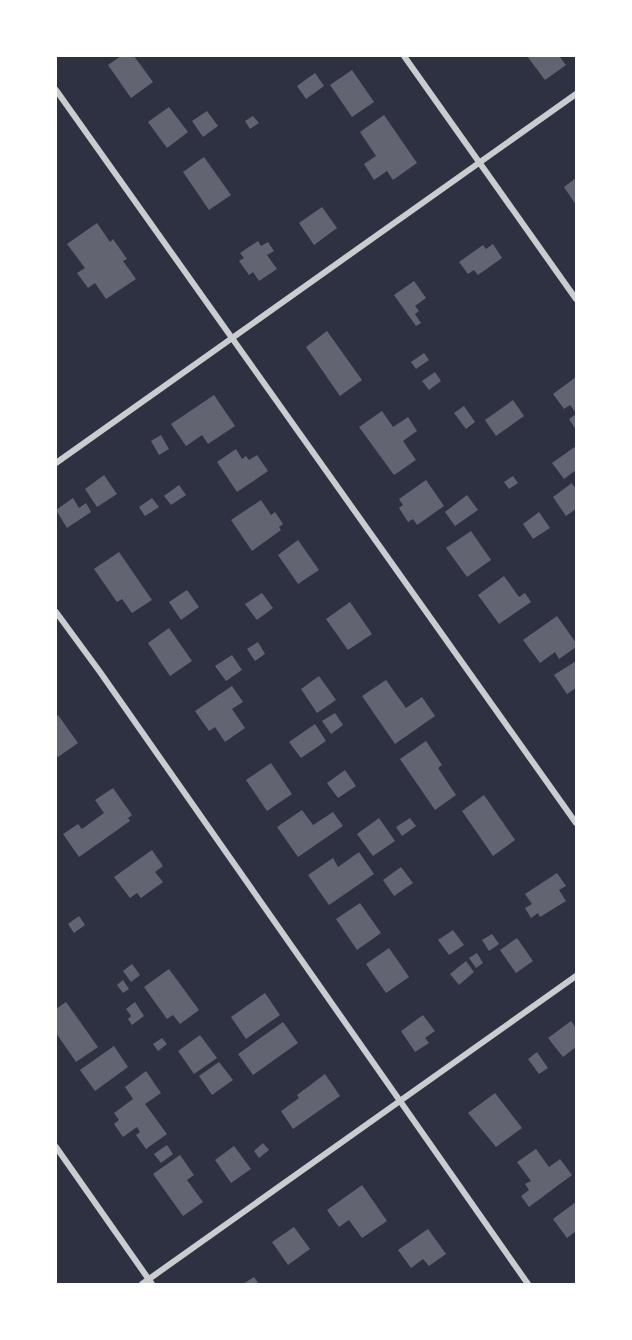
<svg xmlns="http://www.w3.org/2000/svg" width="632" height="1340" font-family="'Noto Serif',serif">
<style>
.building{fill:#626471}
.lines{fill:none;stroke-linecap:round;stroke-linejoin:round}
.minor{stroke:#caccd0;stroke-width:6}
</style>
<rect width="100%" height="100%" fill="#2d3142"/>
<g class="building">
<path d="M121,56H134L153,82L131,98L108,65Z"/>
<path d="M527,56H559L566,65L545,80Z"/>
<path d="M352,70L374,102L352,117L330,85Z"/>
<path d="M315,73L324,86L306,99L297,86Z"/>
<path d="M169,107L188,132L167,148L148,122Z"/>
<path d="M207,111L218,126L203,137L192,121Z"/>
<path d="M384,115L417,163L393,180L387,171L374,180L364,164L376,156L360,132Z"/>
<path d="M253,116L259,123L250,129L245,121Z"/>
<path d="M204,157L231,195L209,210L183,172Z"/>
<path d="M576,178V205L564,187Z"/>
<path d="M322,207L337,228L314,245L299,223Z"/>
<path d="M97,223L110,242L113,239L127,259L123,261L136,279L106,299L95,283L88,288L77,273L85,268L67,244Z"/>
<path d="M258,241L261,246L268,242L274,251L267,255L277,269L259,281L253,272L249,275L239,261L244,258L240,253Z"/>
<path d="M493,244L502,258L478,275L474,270L468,274L459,262L483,245L486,249Z"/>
<path d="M414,281L426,298L415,306L419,311L415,314L421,323L416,326L394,295Z"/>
<path d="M327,331L362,380L340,396L306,347Z"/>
<path d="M424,353L429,360L416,369L411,362Z"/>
<path d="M435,372L441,381L429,390L422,381Z"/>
<path d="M576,377V413L570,405L564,409L553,394Z"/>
<path d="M214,395L235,426L208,444L202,435L186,446L171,424Z"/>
<path d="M513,400L524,416L496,436L485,420Z"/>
<path d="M464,406L475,422L466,429L454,413Z"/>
<path d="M382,411L393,427L408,417L417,431L403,441L416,460L394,475L359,427Z"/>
<path d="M576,414V430L569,419Z"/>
<path d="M161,435L169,449L159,455L151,441Z"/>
<path d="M576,446V470L564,479L552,463Z"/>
<path d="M236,449L242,459L246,456L249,460L257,455L268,471L237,492L217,462Z"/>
<path d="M104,475L117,494L97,507L85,489Z"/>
<path d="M513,476L518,483L509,489L504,482Z"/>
<path d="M426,480L444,506L417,525L413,519L408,522L399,508L403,505L399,499Z"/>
<path d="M572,483L574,487L576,485V509L566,516L553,497Z"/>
<path d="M179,485L186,495L171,505L164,496Z"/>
<path d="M467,495L478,510L455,526L445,512Z"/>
<path d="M73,498L79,508L86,503L91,512L67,528L56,510Z"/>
<path d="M152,498L159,507L145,516L139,507Z"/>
<path d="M261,500L271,515L275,512L283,524L279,527L281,530L252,551L231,520Z"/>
<path d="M539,512L550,528L533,539L523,524Z"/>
<path d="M471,531L491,560L467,577L446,548Z"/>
<path d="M298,540L319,570L298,584L278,555Z"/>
<path d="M119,552L152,600L132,613L122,599L117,602L94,569Z"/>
<path d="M504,576L519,597L525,593L531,602L499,624L478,595Z"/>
<path d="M187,590L199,607L181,620L169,602Z"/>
<path d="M262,593L273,608L257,620L245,604Z"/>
<path d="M350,602L372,634L348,650L326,619Z"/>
<path d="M557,616L576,643V647L559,659L555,652L540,663L523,640Z"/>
<path d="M169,628L192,661L170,676L148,643Z"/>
<path d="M258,642L265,654L255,661L247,649Z"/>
<path d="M232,655L242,670L226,681L215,666Z"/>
<path d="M576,661V688L567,694L554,675Z"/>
<path d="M319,676L336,700L317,713L301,689Z"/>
<path d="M386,680L406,708L422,697L435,716L395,744L362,696Z"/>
<path d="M232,686L243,702L232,709L245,728L225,742L215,727L209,731L195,711Z"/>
<path d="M335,713L343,725L331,734L322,721Z"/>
<path d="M58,715L78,743L58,757L56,754V717Z"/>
<path d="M315,724L326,741L301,758L289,742Z"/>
<path d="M426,741L442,765L438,768L456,795L435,810L400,759Z"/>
<path d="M271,763L292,794L267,811L246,780Z"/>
<path d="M345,770L356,786L338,798L327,783Z"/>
<path d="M113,788L132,815L128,818L130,821L79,857L63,834L78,824L82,829L104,813L95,800Z"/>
<path d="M484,795L515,840L493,856L462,811Z"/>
<path d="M302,810L313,825L333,812L343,826L298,857L277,827Z"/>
<path d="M379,818L395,841L373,856L357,834Z"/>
<path d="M410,818L416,826L402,836L396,827Z"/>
<path d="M152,850L163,866L155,872L163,882L141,898L137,893L130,898L114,877Z"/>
<path d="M359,852L374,874L329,905L308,875L333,858L338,867Z"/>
<path d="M401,867L413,883L394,896L383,880Z"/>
<path d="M557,873L566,886L559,890L566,901L540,917L538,913L531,918L525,908L532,904L525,894Z"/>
<path d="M360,903L381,933L357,950L336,919Z"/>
<path d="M79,916L85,925L74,933L68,924Z"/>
<path d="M453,930L464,945L449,955L438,940Z"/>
<path d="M492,934L499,944L489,951L482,940Z"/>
<path d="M517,938L533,961L516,973L500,950Z"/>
<path d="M389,948L409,977L386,993L366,964Z"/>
<path d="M477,953L483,963L476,968L469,958Z"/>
<path d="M466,961L474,972L459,985L450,974Z"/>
<path d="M132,964L140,975L131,982L123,971Z"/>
<path d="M169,969L199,1010L180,1024L173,1015L167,1019L144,987Z"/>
<path d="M123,980L129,989L123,993L117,985Z"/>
<path d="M265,993L280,1015L246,1039L231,1017Z"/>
<path d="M66,1002L98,1047L76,1062L56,1033V1009Z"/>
<path d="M135,1002L144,1016L132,1025L128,1019L131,1016L126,1009Z"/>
<path d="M423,1015L435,1031L425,1038L429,1043L415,1052L401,1031Z"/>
<path d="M571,1021L576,1028V1047L563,1057L548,1038Z"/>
<path d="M283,1022L298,1043L253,1075L238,1054Z"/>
<path d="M200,1035L217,1058L194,1074L178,1051Z"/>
<path d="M162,1038L167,1044L158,1051L153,1044Z"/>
<path d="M114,1046L128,1067L95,1091L80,1070Z"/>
<path d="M537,1052L548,1068L539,1074L528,1059Z"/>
<path d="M219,1062L233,1080L212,1095L199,1076Z"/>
<path d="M146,1071L161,1093L145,1104L167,1134L146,1149L136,1135L140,1132L137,1127L123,1137L114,1124L119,1120L114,1113L133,1099L125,1087Z"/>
<path d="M325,1074L340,1096L293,1129L281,1111L299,1098L297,1095Z"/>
<path d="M495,1093L522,1128L496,1147L468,1113Z"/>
<path d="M263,1143L269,1150L259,1158L254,1151Z"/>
<path d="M167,1145L173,1154L161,1163L154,1154Z"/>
<path d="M234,1146L251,1169L231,1183L215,1160Z"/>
<path d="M536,1149L549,1167L560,1159L572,1175L529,1207L521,1196L529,1190L525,1184L531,1181L517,1162Z"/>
<path d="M180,1155L194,1175L187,1180L203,1202L183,1216L153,1174Z"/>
<path d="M362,1185L387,1221L362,1238L349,1220L339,1227L327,1210Z"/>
<path d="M576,1202V1231L567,1238L553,1219Z"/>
<path d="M294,1227L310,1249L288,1265L272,1242Z"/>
<path d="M428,1229L446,1254L429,1266L423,1259L411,1268L398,1250Z"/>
<path d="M254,1277L259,1284H243Z"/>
</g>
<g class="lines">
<g class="minor">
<path d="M404,56L576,299"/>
<path d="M56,90L576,823"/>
<path d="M56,463L576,94"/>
<path d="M56,612L100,672L528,1284"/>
<path d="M56,1147L152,1284"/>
<path d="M142,1284L576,976"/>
</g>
</g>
<rect width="632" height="1340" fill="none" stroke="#ffffff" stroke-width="114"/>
</svg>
